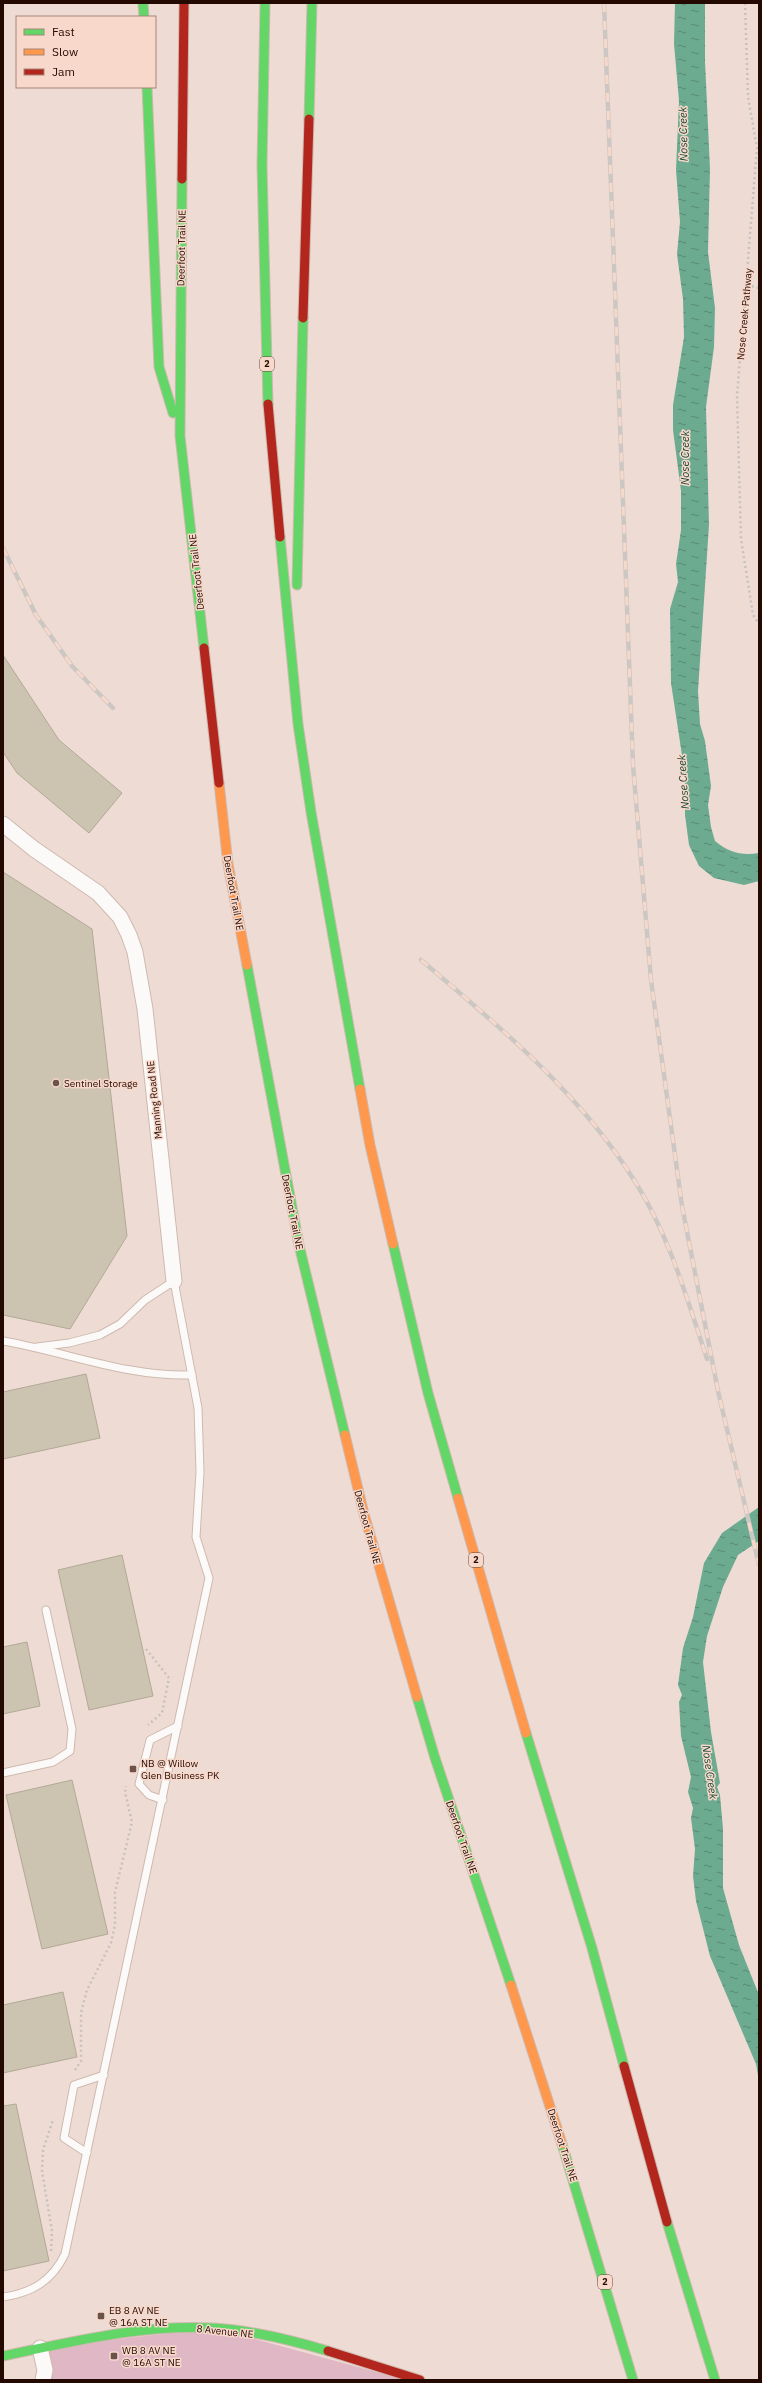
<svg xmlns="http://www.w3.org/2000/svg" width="762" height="2383" font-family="'IBM Plex Sans',sans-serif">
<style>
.park{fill:#e0b8c5}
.water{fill:url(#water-ripples)}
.building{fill:#ccc3b1;stroke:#b2a996}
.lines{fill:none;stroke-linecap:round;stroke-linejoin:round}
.lane-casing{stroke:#ceb9ae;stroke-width:9}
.street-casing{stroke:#ceb9ae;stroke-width:17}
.fast-casing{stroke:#ceb9ae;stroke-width:11}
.slow-casing{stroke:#ceb9ae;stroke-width:11}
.jam-casing{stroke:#ceb9ae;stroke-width:11}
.path{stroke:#c8c0be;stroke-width:2.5;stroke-dasharray:2 3;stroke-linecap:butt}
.lane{stroke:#fcfaf9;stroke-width:7}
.street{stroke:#fcfaf9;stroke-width:15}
.fast{stroke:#63d668;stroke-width:9}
.slow{stroke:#ff974d;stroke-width:9}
.jam{stroke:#b3261e;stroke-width:9}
.rail-casing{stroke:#cdc7c4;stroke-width:4.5}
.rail{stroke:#f8d8ca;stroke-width:3;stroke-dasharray:9;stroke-linecap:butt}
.poi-dot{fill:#6a534a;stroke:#f8d8ca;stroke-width:1.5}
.labels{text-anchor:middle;stroke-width:3;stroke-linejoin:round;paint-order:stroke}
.shield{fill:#f8d8ca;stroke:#63473d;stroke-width:1}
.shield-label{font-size:9px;font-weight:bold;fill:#230900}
.street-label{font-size:10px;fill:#230900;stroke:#f8d8ca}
.poi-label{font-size:10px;fill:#230900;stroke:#f8d8ca;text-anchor:start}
.water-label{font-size:11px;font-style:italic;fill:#124735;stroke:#f8d8ca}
</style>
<defs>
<pattern id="water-ripples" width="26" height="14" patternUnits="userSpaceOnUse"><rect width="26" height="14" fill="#6dab91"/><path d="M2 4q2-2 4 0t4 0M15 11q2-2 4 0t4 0" fill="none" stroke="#598974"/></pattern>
</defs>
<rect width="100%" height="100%" fill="#eedcd4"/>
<path class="park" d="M214,2328L406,2380H43L40,2348Z"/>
<g class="water">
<path d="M675,3H705V61L710,169L708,252L715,308L714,347L706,407L709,525L698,691L700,724L705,741L711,786L708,805L711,827L715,841C728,852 742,856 759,853V881L744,885L714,878L699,866L689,845L685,815V775L671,683L670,609L678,582L676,564L681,530V491L673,430V405L684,337L683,299L677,254L680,222L676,170L679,101L674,44Z"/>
<path d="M759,1507V1541L738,1555L723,1587L707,1636L703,1662L711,1732L720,1783L717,1787L720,1795L723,1829V1888L739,1945L759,1995V2081L756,2064L710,1956L696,1901L693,1876L695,1849L691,1818L693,1808L688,1792L691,1777L681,1736L679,1702L682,1695L678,1685L683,1648L693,1617L704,1563L722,1533Z"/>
</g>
<g class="building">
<path d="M3,655L59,740L122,793L89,833L17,773L3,752Z"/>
<path d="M3,872L92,929L127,1236L70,1329L3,1315Z"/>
<path d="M86,1374L100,1438L3,1459V1392Z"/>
<path d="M122,1555L153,1696L89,1710L58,1570Z"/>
<path d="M27,1642L40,1706L3,1714V1647Z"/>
<path d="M72,1780L108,1934L42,1949L6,1795Z"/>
<path d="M63,1992L77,2057L3,2073V2005Z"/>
<path d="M16,2104L49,2261L3,2271V2106Z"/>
</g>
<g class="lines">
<g class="lane-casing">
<g id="lane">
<path d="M3,1341C67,1352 126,1377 192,1375"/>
<path d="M3,1773L53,1762L70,1751L72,1729L46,1610"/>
<path d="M163,1800L149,1795L139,1784L150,1740L178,1726"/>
<path d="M87,2153L64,2138L74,2085L104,2075"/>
<path d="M3,2297C32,2293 52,2281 65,2254L209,1578L196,1537L200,1472L198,1408L174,1281L145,1300L120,1324L100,1335L69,1343L37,1347"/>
</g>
</g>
<g class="street-casing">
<g id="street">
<path d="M3,824L34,849L98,893L120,917L129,935L135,952L145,1009L174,1281"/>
<path d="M40,2348L45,2370L43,2380"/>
</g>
</g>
<g class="fast-casing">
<g id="fast">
<path d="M143,3L144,17"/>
<path d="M265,3L262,166L268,404"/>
<path d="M147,87L159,367L173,413"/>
<path d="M309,119L312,3"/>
<path d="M182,179L180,436L204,648"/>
<path d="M280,537L298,724L311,812L360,1089"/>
<path d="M297,585L303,318"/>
<path d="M247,965L299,1245L345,1435"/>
<path d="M393,1244L428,1393L458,1498"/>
<path d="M417,1697L435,1758L511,1985"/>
<path d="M526,1733L592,1948L624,2066"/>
<path d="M562,2144L633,2380"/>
<path d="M667,2222L715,2380"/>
<path d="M3,2356C72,2342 142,2324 213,2328C252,2330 291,2340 328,2351"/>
</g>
</g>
<g class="slow-casing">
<g id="slow">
<path d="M219,783L228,864L247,965"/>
<path d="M360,1089L370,1145L393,1244"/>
<path d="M345,1435L364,1514L417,1697"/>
<path d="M458,1498L526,1733"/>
<path d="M511,1985L562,2144"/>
</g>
</g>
<g class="jam-casing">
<g id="jam">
<path d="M182,179L184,3"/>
<path d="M303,318L309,119"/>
<path d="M268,404L280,537"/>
<path d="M204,648L219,783"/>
<path d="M624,2066L667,2222"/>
<path d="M328,2351L420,2380"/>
</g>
</g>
<g class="path">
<path d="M745,3L748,97L757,148L737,396L741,539L753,615L759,624"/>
<path d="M747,285L759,288"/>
<path d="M146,1649L169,1678L162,1713L148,1725"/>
<path d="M75,2070L81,2061V2013L87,1990L111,1943L115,1925V1892L132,1822L125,1792L126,1786"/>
<path d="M51,2251L52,2231L42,2171L43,2150L53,2120"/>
</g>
<use href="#lane" class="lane"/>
<use href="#street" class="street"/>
<use href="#fast" class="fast"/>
<use href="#slow" class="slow"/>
<use href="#jam" class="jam"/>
<g class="rail-casing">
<g id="rail">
<path d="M604,3L633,765L651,980L682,1206L718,1391L759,1565"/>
<path d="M3,548L36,615L72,666L113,708"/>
<path d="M421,960C499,1026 579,1092 634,1180C669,1234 687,1299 707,1359"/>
</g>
</g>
<use href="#rail" class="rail"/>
</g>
<g class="poi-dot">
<circle cx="56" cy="1083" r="4"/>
<rect x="129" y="1765" width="8" height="8" rx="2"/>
<rect x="97" y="2312" width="8" height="8" rx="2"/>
<rect x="110" y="2352" width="8" height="8" rx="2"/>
</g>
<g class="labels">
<g class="shield">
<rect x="260" y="357" width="14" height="14" rx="3"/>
<rect x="469" y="1553" width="14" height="14" rx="3"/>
<rect x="598" y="2275" width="14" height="14" rx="3"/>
</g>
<g class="shield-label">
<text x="267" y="367">2</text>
<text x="476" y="1563">2</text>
<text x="605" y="2285">2</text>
</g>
<g class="street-label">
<text transform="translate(181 248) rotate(-89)" y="4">Deerfoot Trail NE</text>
<text transform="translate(744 314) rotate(-85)" y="4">Nose Creek Pathway</text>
<text transform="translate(196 572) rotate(-96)" y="4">Deerfoot Trail NE</text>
<text transform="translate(234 893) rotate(80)" y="4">Deerfoot Trail NE</text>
<text transform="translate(154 1100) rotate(-96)" y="4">Manning Road NE</text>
<text transform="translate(293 1212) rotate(79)" y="4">Deerfoot Trail NE</text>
<text transform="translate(368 1527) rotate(75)" y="4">Deerfoot Trail NE</text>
<text transform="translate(462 1837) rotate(71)" y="4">Deerfoot Trail NE</text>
<text transform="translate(563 2145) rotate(72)" y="4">Deerfoot Trail NE</text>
<text transform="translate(225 2331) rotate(6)" y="4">8 Avenue NE</text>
</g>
<g class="poi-label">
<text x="64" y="1087">Sentinel Storage</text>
<text x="141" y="1767">NB @ Willow<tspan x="141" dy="12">Glen Business PK</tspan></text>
<text x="109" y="2314">EB 8 AV NE<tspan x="109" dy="12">@ 16A ST NE</tspan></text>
<text x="122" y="2354">WB 8 AV NE<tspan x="122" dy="12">@ 16A ST NE</tspan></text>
</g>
<g class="water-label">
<text transform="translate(683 134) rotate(-91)" y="4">Nose Creek</text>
<text transform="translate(685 458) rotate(-90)" y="4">Nose Creek</text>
<text transform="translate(683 782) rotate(-94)" y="4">Nose Creek</text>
<text transform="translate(710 1772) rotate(82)" y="4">Nose Creek</text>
</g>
</g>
<rect width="762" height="2383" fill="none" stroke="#230900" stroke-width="8"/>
<rect x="16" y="16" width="140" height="72" fill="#f8d8ca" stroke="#a38579"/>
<rect x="24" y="29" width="20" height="6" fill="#63d668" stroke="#a38579"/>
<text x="52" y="36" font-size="12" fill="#230900">Fast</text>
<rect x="24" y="49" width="20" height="6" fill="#ff974d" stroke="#a38579"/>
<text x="52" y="56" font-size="12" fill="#230900">Slow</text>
<rect x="24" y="69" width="20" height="6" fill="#b3261e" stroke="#a38579"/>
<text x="52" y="76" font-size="12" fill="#230900">Jam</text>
</svg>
